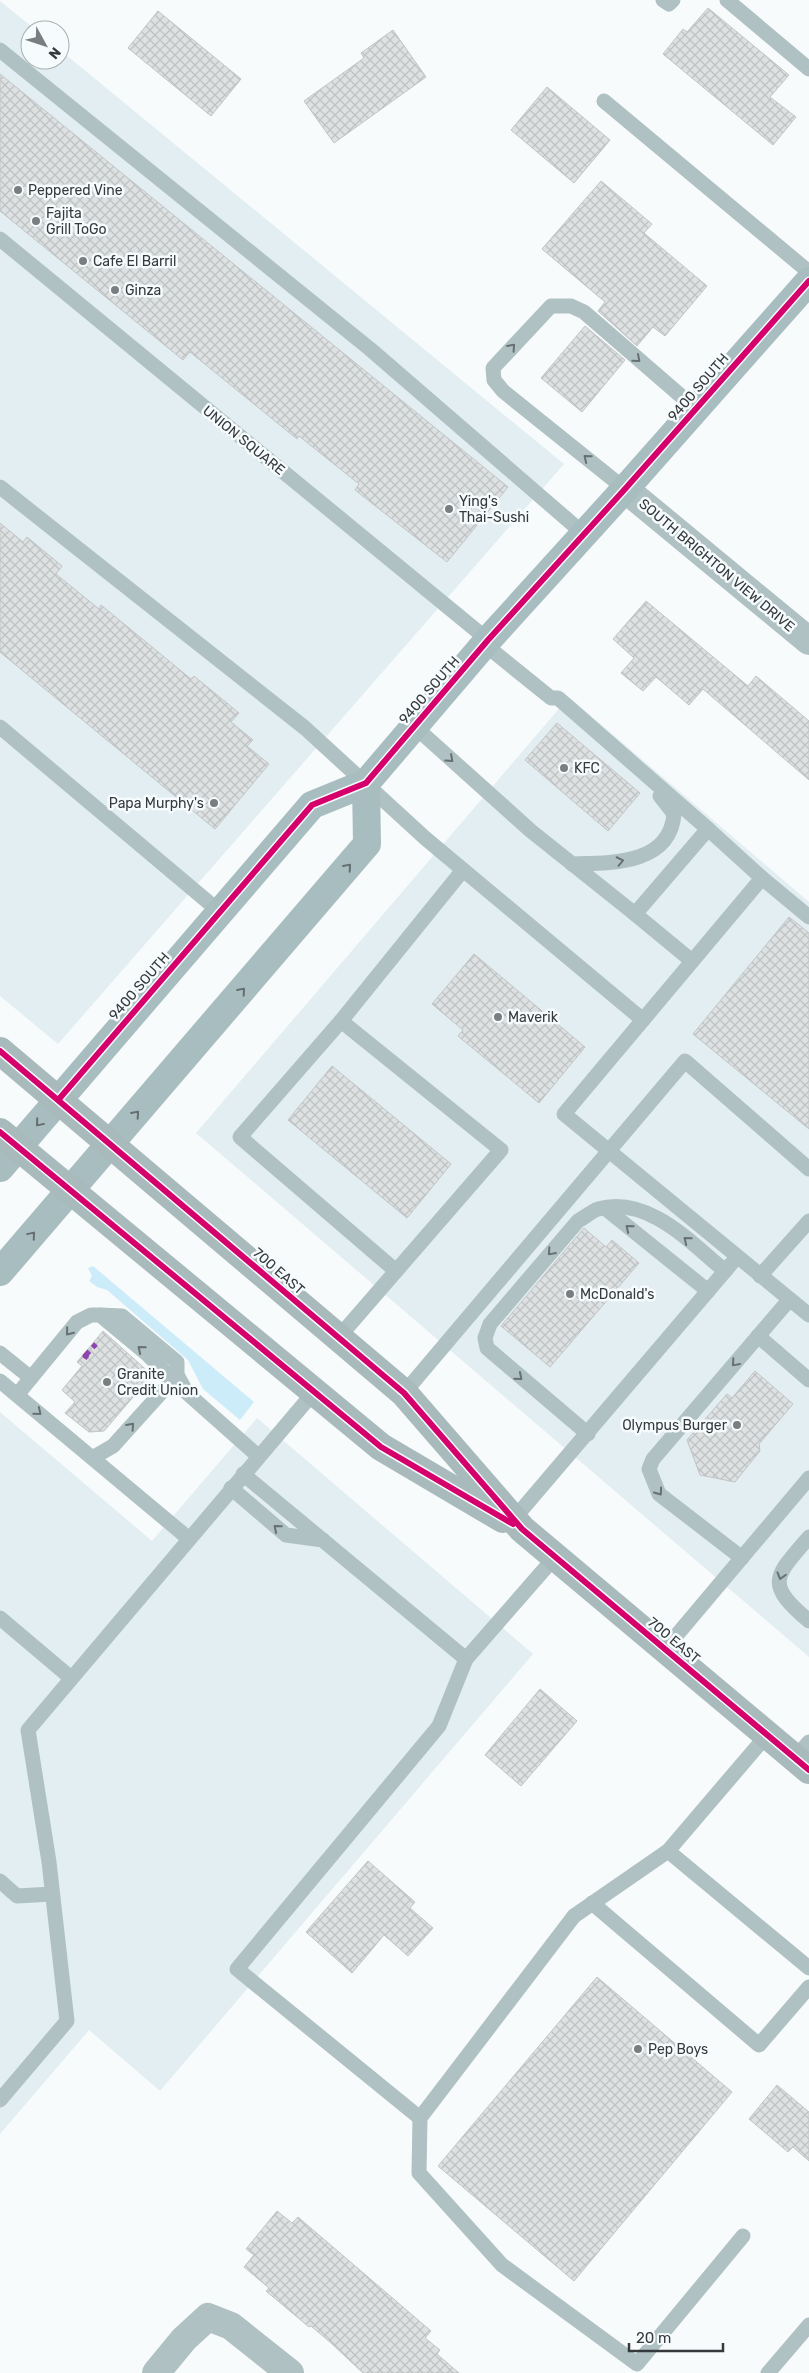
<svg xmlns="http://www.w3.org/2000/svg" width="809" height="2373" font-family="Rubik,sans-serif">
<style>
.built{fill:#e3eef2}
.green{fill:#cdecfa}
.building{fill:url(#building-cross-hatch);stroke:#c2c5c6}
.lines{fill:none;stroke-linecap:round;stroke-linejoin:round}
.lane{stroke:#afc1c3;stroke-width:15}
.street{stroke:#afc1c3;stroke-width:28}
.secondary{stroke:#a8bdc0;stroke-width:28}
.primary{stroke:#a8babb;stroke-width:28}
.quiet{stroke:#8e44ad;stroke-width:5;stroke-dasharray:10 5;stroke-linecap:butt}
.cycleway-casing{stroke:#f6fcfe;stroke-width:9}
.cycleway{stroke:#d6006c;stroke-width:6}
.oneway{stroke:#677072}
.oneway2{stroke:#646e71}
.poi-dot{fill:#7b7e7f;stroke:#f6fcfe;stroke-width:2}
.labels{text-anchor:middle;stroke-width:5;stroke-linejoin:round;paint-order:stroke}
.poi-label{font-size:14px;fill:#373a3c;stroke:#f6fcfe;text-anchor:start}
.street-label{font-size:14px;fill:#373a3c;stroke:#f6fcfe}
</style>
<defs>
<pattern id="building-cross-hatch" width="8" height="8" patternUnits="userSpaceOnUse" patternTransform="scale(1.25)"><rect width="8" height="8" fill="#dee1e2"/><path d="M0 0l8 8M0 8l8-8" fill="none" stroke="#bfc2c3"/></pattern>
</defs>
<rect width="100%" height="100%" fill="#f8fbfc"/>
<g class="built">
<path d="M0,1L36,30H30V60H60V50L564,464L58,1044L0,996Z"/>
<path d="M569,697L809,902V1657L196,1133Z"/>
<path d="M0,1412L152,1541L257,1418L533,1654L160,2091L89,2030L0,2134Z"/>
</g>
<path class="green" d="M93,1266L254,1402L240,1420L203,1389L188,1360L107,1290L97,1287L89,1281L92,1276L88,1268Z"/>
<g class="building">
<path d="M708,8L789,75L770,97L796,117L773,145L663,54L683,29L687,32Z"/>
<path d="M158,11L241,79L211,116L128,48Z"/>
<path d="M393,30L426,77L334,143L304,101L364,58L361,53Z"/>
<path d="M0,74L508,487L447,562L355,490L359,484L299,436L297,439L190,352L183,360L0,211Z"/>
<path d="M547,87L610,140L574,183L511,130Z"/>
<path d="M601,181L652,224L644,233L707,286L665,336L653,327L637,346L598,311L605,302L542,249Z"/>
<path d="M585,326L625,360L582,412L541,378Z"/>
<path d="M0,523L23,542L27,537L62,566L56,574L99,609L101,605L191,679L194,676L239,713L231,722L253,740L247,746L269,764L215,829L0,652Z"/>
<path d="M646,601L748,686L756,676L809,721V780L703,689L689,705L656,677L643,691L621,673L634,658L613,639Z"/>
<path d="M557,723L640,793L608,831L525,760Z"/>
<path d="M789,917L809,933V1129L693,1034Z"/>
<path d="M474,954L585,1047L539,1103L458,1036L463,1030L432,1004Z"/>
<path d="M332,1066L451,1164L407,1218L288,1120Z"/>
<path d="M584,1228L606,1247L612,1240L639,1263L550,1367L501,1326Z"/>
<path d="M103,1331L152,1375L104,1431L89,1432L65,1413L75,1402L62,1390L82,1366L77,1362Z"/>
<path d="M755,1371L793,1404L759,1444L760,1451L735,1482L700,1475L687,1440L727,1394L732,1398Z"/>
<path d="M540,1689L577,1721L521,1786L485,1755Z"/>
<path d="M368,1861L415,1902L410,1908L433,1928L408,1956L384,1935L352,1973L306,1932Z"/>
<path d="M597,1977L732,2092L574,2281L438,2166Z"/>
<path d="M777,2085L809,2112V2161L793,2147L788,2152L749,2119Z"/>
<path d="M277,2211L292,2223L298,2217L431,2331L425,2338L440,2350L437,2354L459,2373H363L331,2343L311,2326L309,2327L266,2291L269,2288L244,2267L254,2255L246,2249Z"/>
</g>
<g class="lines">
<g class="lane">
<path d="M663,0L669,4L673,0"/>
<path d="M727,0L809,69"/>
<path d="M0,50L370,349L584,534"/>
<path d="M604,101L809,272"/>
<path d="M0,239L488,640"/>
<path d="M0,487L305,728L425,838L643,1020"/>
<path d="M625,489L503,391L494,380L493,368L551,306H571L584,312L696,409"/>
<path d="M414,726L531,831L635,914L708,829L558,698H551L484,644"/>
<path d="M0,727L220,912"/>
<path d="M708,829L762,878"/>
<path d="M572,864C610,863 670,865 674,814L660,796"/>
<path d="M635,914L692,961"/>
<path d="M809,917L762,878L564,1114L809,1315"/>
<path d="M341,1021L240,1137L396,1271"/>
<path d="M606,1209L708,1291"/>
<path d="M760,1276L809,1221"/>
<path d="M758,1336L809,1380"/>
<path d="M338,1338L501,1150L341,1021L463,870"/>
<path d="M0,1353L31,1378"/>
<path d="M0,1381L188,1538"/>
<path d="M404,1393L685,1061L809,1169"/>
<path d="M17,1395L77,1322L91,1315H100L147,1354L167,1374L177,1375L187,1393L258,1456"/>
<path d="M588,1434L487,1348L485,1338L490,1324L578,1221C585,1217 592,1211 598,1209C648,1195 691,1243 725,1271"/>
<path d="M94,1457L113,1446L177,1375V1362L122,1316L101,1315"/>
<path d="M243,1474L466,1659L439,1726L237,1969L420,2118"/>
<path d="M231,1488L286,1535L323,1540"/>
<path d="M513,1520L731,1264"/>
<path d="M809,1537C775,1577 764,1583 809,1621"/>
<path d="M742,1558L659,1494L649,1469L653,1459L789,1300"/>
<path d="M0,1618L71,1678"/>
<path d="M665,1649L809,1478"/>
<path d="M466,1659L555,1557"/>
<path d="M795,1758L809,1742"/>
<path d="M668,1851L809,1968"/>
<path d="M0,1881L17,1896L52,1894"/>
<path d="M592,1903L759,2045L809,1987"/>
<path d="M0,2100L67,2021L49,1862L28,1730L314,1392"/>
<path d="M743,2236L637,2364L502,2265L419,2173L420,2118L574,1916L668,1851L767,1735"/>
<path d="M768,2373L809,2325"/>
</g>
<g class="street">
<path d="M625,489L809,641"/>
<path d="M156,2373L184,2339L208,2317L231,2326L290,2373"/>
</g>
<g class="secondary">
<path d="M0,1168L312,805L366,783L488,640L625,489L809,281"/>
<path d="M0,1272L367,844L366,783"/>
</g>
<g class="primary">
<path d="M0,1051L404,1393L522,1529L809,1770"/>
<path d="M0,1132L381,1447L503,1519"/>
</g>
<path class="quiet" d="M88,1358L85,1356L96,1344"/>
<g class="cycleway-casing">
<g id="cycleway">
<path d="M0,1051L404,1393L522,1529L809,1770"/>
<path d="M59,1099L312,805L366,783L488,640L625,489L809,281"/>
<path d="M0,1132L381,1447L513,1524"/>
</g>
</g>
<use href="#cycleway" class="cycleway"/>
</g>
<defs><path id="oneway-chevron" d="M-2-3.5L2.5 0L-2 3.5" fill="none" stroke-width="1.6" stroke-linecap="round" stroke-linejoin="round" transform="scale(1.25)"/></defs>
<g class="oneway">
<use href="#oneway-chevron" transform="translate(512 347) rotate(-48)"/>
<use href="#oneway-chevron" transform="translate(637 359) rotate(41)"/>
<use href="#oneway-chevron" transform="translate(587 458) rotate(-141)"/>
<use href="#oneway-chevron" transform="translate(450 759) rotate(42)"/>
<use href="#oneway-chevron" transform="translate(620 861) rotate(-12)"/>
<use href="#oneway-chevron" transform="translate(629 1228) rotate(-141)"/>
<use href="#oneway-chevron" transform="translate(687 1240) rotate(-141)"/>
<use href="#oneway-chevron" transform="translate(551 1252) rotate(131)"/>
<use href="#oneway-chevron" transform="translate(69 1332) rotate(129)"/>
<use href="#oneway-chevron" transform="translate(141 1349) rotate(-141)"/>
<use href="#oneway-chevron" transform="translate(735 1363) rotate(131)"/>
<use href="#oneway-chevron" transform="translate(519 1377) rotate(40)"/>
<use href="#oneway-chevron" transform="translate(38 1412) rotate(39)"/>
<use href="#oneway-chevron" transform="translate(131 1426) rotate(-48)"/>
<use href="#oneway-chevron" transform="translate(659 1492) rotate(54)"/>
<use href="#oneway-chevron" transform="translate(277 1528) rotate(-140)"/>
<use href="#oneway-chevron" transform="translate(781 1576) rotate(106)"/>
</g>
<g class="oneway2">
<use href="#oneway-chevron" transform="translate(348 867) rotate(-49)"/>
<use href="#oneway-chevron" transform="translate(242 991) rotate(-49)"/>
<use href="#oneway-chevron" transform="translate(136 1114) rotate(-49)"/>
<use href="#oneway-chevron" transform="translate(39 1123) rotate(130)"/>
<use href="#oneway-chevron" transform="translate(32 1235) rotate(-50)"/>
</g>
<g class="poi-dot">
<circle cx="18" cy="190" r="5"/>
<circle cx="36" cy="221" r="5"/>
<circle cx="83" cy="261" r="5"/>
<circle cx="115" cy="290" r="5"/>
<circle cx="449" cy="509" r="5"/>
<circle cx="564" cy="768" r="5"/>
<circle cx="214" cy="803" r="5"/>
<circle cx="498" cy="1017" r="5"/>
<circle cx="570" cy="1294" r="5"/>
<circle cx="107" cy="1382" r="5"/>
<circle cx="737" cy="1425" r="5"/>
<circle cx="638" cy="2049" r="5"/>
</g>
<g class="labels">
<g class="poi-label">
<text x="28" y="195">Peppered Vine</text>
<text x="46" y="218">Fajita<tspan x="46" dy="16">Grill ToGo</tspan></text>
<text x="93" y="266">Cafe El Barril</text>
<text x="125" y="295">Ginza</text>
<text x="459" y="506">Ying's<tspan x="459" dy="16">Thai-Sushi</tspan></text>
<text x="574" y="773">KFC</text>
<text x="204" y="808" text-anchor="end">Papa Murphy's</text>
<text x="508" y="1022">Maverik</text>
<text x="580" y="1299">McDonald's</text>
<text x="117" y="1379">Granite<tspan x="117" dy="16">Credit Union</tspan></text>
<text x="727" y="1430" text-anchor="end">Olympus Burger</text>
<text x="648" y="2054">Pep Boys</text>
</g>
<g class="street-label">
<text transform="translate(698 387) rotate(-49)" y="5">9400 SOUTH</text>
<text transform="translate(244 440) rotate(39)" y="5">UNION SQUARE</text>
<text transform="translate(717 565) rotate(40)" y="5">SOUTH BRIGHTON VIEW DRIVE</text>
<text transform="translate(429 690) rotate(-49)" y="5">9400 SOUTH</text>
<text transform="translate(139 986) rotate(-49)" y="5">9400 SOUTH</text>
<text transform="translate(279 1271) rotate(41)" y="5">700 EAST</text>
<text transform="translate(674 1640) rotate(40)" y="5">700 EAST</text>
</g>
</g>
<g transform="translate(45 45) rotate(130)"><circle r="24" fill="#f6fcfe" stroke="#aaaeb0"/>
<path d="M0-4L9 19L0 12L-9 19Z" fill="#7b7e7f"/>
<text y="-8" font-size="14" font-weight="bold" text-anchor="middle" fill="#373a3c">N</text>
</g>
<path d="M629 2343v8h94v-8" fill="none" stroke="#373a3c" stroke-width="2.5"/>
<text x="636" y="2343" font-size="15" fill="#373a3c" stroke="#f6fcfe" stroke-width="4" paint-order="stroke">20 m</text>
</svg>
